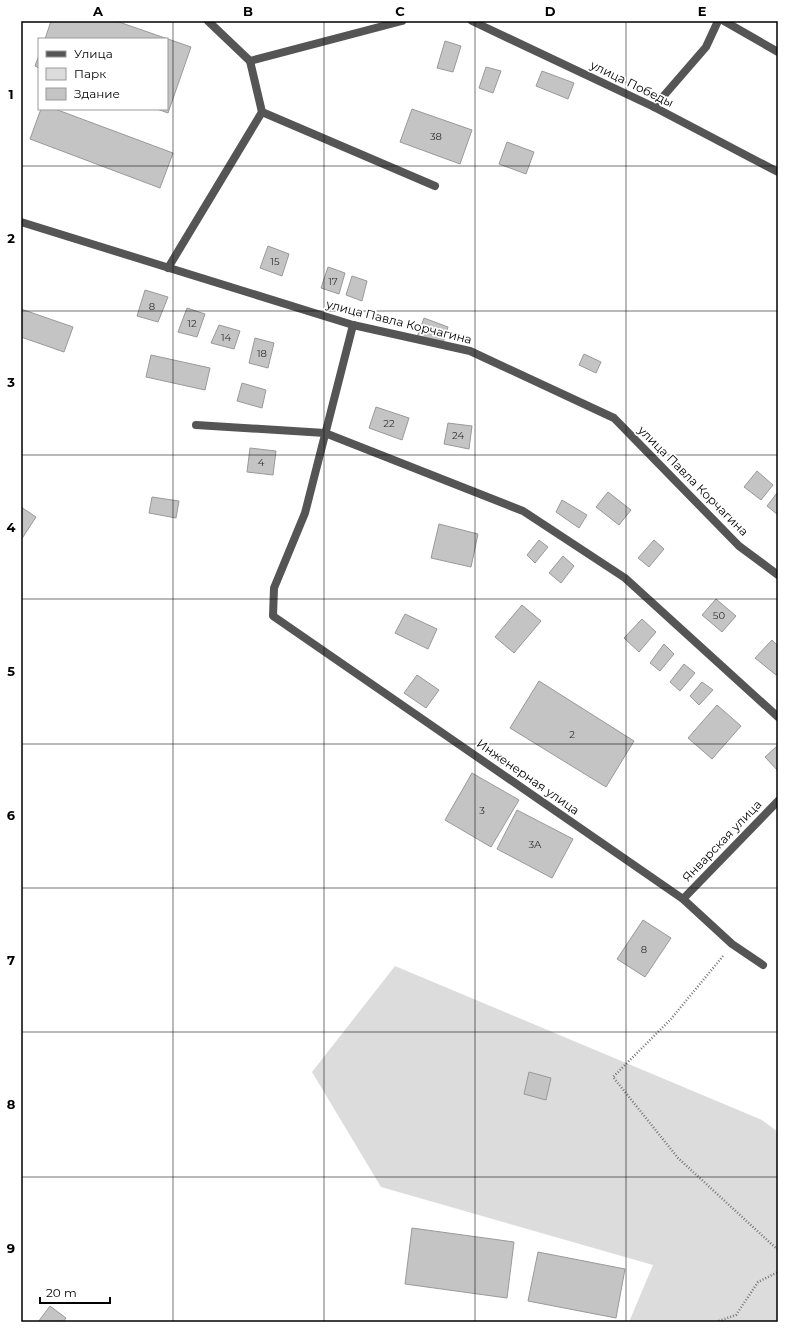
<svg xmlns="http://www.w3.org/2000/svg" width="799" height="1343" font-family="Montserrat,sans-serif">
<style>
.green{fill:#dcdcdc}
.building{fill:#c4c4c4;stroke:#999}
.lines{fill:none;stroke-linecap:round;stroke-linejoin:round}
.path{stroke:#777;stroke-width:2.5;stroke-dasharray:1 2;stroke-linecap:butt}
.service{stroke:#555;stroke-width:8}
.minor{stroke:#555;stroke-width:8}
.grid{fill:none;stroke:#000;stroke-width:1;stroke-opacity:0.55}
.labels{text-anchor:middle;stroke-width:3.5;stroke-linejoin:round;paint-order:stroke}
.number-label{font-size:10px;fill:#313131}
.street-label{font-size:12px;fill:#000;stroke:#fff}
.neatline{fill:none;stroke:#000;stroke-width:1.5}
.grid-label{font-size:13px;text-anchor:middle;font-weight:bold;fill:#000}
</style>
<rect width="100%" height="100%" fill="#fff"/>
<path class="green" d="M395,966L762,1120L778,1132V1322H629L653,1265L381,1187L312,1072Z"/>
<g class="building">
<path d="M51,21H116L191,47L168,113L157,109H167V39H45Z"/>
<path d="M445,41L461,46L453,72L437,68Z"/>
<path d="M39,55V68L35,66Z"/>
<path d="M486,67L501,71L493,93L479,88Z"/>
<path d="M542,71L574,83L568,99L536,86Z"/>
<path d="M41,109H55L173,153L160,188L30,139Z"/>
<path d="M412,109L472,130L460,164L400,142Z"/>
<path d="M507,142L534,152L526,174L499,164Z"/>
<path d="M268,246L289,254L282,276L260,268Z"/>
<path d="M328,267L345,273L339,294L321,288Z"/>
<path d="M352,276L367,281L362,301L346,295Z"/>
<path d="M145,290L168,297L158,322L137,316Z"/>
<path d="M187,308L205,314L197,337L178,332Z"/>
<path d="M21,309L73,327L64,352L21,337Z"/>
<path d="M424,318L448,327L442,346L417,337Z"/>
<path d="M219,325L240,331L234,349L211,343Z"/>
<path d="M255,338L274,343L268,368L249,363Z"/>
<path d="M584,354L601,362L596,373L579,365Z"/>
<path d="M151,355L210,368L205,390L146,377Z"/>
<path d="M242,383L266,390L262,408L237,401Z"/>
<path d="M376,407L409,418L402,440L369,428Z"/>
<path d="M448,423L472,426L469,449L444,444Z"/>
<path d="M250,448L276,451L273,475L247,472Z"/>
<path d="M757,471L773,485L761,500L744,487Z"/>
<path d="M608,492L631,510L619,525L596,507Z"/>
<path d="M777,493H778V515L767,506Z"/>
<path d="M152,497L179,501L176,518L149,513Z"/>
<path d="M562,500L587,515L579,528L556,512Z"/>
<path d="M21,507L36,517L21,540Z"/>
<path d="M439,524L478,534L471,567L431,558Z"/>
<path d="M539,540L548,547L535,563L527,555Z"/>
<path d="M654,540L664,549L649,567L638,558Z"/>
<path d="M563,556L574,566L561,583L549,573Z"/>
<path d="M716,599L736,616L722,632L702,615Z"/>
<path d="M522,605L541,621L514,653L495,637Z"/>
<path d="M405,614L437,629L428,649L395,633Z"/>
<path d="M642,619L656,632L639,652L624,638Z"/>
<path d="M772,640L778,646V673L776,675L755,658Z"/>
<path d="M664,644L674,654L660,671L650,663Z"/>
<path d="M684,664L695,673L680,691L670,682Z"/>
<path d="M417,675L439,690L426,708L404,693Z"/>
<path d="M539,681L634,741L606,787L510,728Z"/>
<path d="M702,682L713,690L699,705L690,696Z"/>
<path d="M717,705L741,726L712,759L688,738Z"/>
<path d="M777,746L778,747V771L765,757Z"/>
<path d="M472,773L519,800L491,847L445,820Z"/>
<path d="M517,810L573,839L552,878L497,849Z"/>
<path d="M643,920L671,938L645,977L617,959Z"/>
<path d="M529,1072L551,1078L546,1100L524,1094Z"/>
<path d="M412,1228L514,1242L507,1298L405,1284Z"/>
<path d="M538,1252L625,1269L616,1318L528,1301Z"/>
<path d="M50,1306L66,1318L63,1322H38Z"/>
</g>
<g class="lines">
<g class="path">
<path d="M723,956L671,1019L613,1077L678,1158L778,1250"/>
<path d="M716,1322L736,1315L758,1282L778,1272"/>
</g>
<g class="service">
<path d="M250,61L262,112L435,186"/>
<path d="M168,268L262,112"/>
<path d="M196,425L325,433L523,511L625,578L778,717"/>
</g>
<g class="minor">
<path d="M208,21L250,61L402,21"/>
<path d="M472,21L654,107L778,172"/>
<path d="M724,21L778,52"/>
<path d="M654,107L706,47L718,21"/>
<path d="M21,222L353,325L470,351L614,418L739,546L778,575"/>
<path d="M353,325L305,513L274,588L273,616L683,899L732,944L763,965"/>
<path d="M683,899L778,801"/>
</g>
</g>
<path class="grid" d="M173,21V1322M324,21V1322M475,21V1322M626,21V1322M21,166H778M21,311H778M21,455H778M21,599H778M21,744H778M21,888H778M21,1032H778M21,1177H778"/>
<g class="labels">
<g class="number-label">
<text x="436" y="140">38</text>
<text x="275" y="265">15</text>
<text x="333" y="285">17</text>
<text x="152" y="310">8</text>
<text x="192" y="327">12</text>
<text x="226" y="341">14</text>
<text x="262" y="357">18</text>
<text x="389" y="427">22</text>
<text x="458" y="439">24</text>
<text x="261" y="466">4</text>
<text x="719" y="619">50</text>
<text x="572" y="738">2</text>
<text x="482" y="814">3</text>
<text x="535" y="848">3А</text>
<text x="644" y="953">8</text>
</g>
<g class="street-label">
<text transform="translate(632 84) rotate(26)" y="4">улица Победы</text>
<text transform="translate(399 322) rotate(14)" y="4">улица Павла Корчагина</text>
<text transform="translate(693 481) rotate(45)" y="4">улица Павла Корчагина</text>
<text transform="translate(528 777) rotate(35)" y="4">Инженерная улица</text>
<text transform="translate(722 841) rotate(-46)" y="4">Январская улица</text>
</g>
</g>
<rect width="799" height="1343" fill="none" stroke="#ffffff" stroke-width="44"/>
<rect x="38" y="38" width="130" height="72" fill="#ffffff" stroke="#999999"/>
<rect x="46" y="51" width="20" height="6" fill="#555555" stroke="#999999"/>
<text x="74" y="58" font-size="12" fill="#000000">Улица</text>
<rect x="46" y="68" width="20" height="12" fill="#dcdcdc" stroke="#999999"/>
<text x="74" y="78" font-size="12" fill="#000000">Парк</text>
<rect x="46" y="88" width="20" height="12" fill="#c4c4c4" stroke="#999999"/>
<text x="74" y="98" font-size="12" fill="#000000">Здание</text>
<path d="M40 1297v6h70v-6" fill="none" stroke="#000000" stroke-width="2"/>
<text x="46" y="1297" font-size="12" fill="#000000" stroke="#ffffff" stroke-width="3" paint-order="stroke">20 m</text>
<rect x="22" y="22" width="755" height="1299" class="neatline"/>
<g class="grid-label">
<text x="98" y="16">A</text>
<text x="248" y="16">B</text>
<text x="400" y="16">C</text>
<text x="550" y="16">D</text>
<text x="702" y="16">E</text>
<text x="11" y="99">1</text>
<text x="11" y="243">2</text>
<text x="11" y="387">3</text>
<text x="11" y="532">4</text>
<text x="11" y="676">5</text>
<text x="11" y="820">6</text>
<text x="11" y="965">7</text>
<text x="11" y="1109">8</text>
<text x="11" y="1253">9</text>
</g>
</svg>
